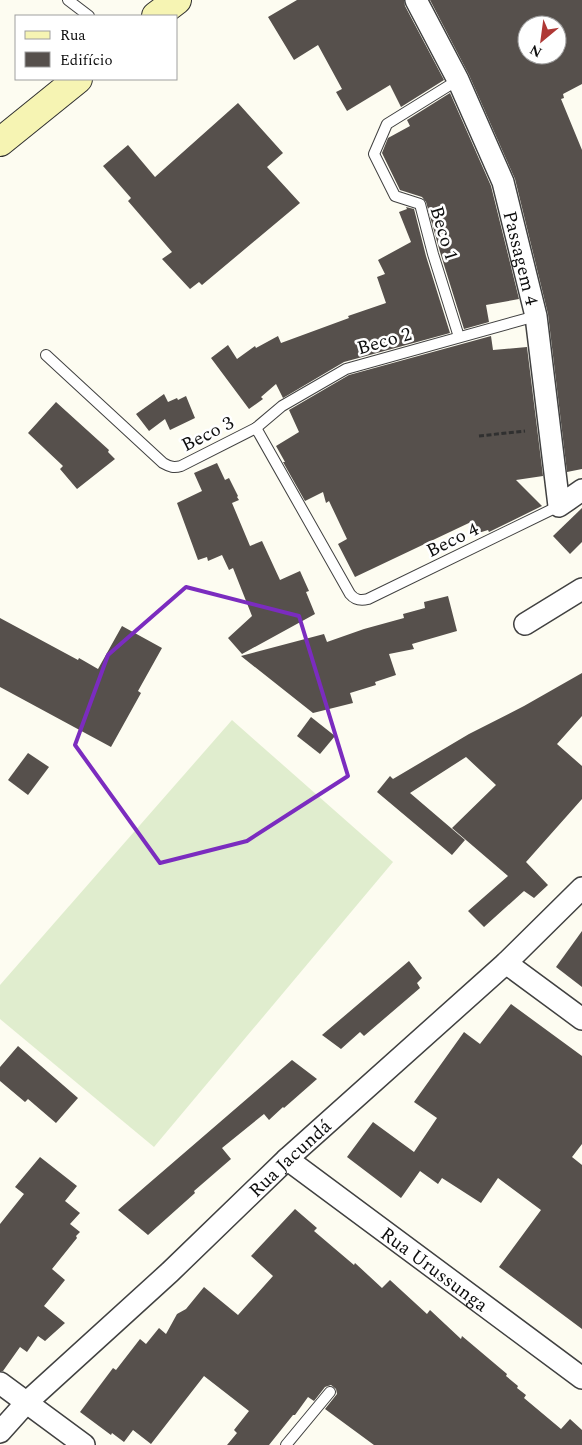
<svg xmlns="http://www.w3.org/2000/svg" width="582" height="1445" font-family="Spectral,serif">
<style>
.pitch{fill:#e0edce}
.building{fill:#56504c;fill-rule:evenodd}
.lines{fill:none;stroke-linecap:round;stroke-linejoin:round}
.lane-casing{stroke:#414141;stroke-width:12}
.street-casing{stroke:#414141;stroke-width:24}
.secondary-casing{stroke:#303030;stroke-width:30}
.path{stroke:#303030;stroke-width:3;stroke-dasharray:5 2.5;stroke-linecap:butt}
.lane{stroke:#fff;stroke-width:10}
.street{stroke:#fff;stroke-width:21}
.secondary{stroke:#f6f4b3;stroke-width:28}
.marked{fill:none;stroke:#7b2cbf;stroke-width:4;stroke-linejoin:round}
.labels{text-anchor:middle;stroke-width:5;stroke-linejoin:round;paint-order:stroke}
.street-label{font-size:19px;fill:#0e0e0e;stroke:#fff}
</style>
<rect width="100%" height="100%" fill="#fdfcf1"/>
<path class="pitch" d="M232,720L393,862L154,1147L0,1019V985Z"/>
<g class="building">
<path d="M297,0H404L405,6L444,80L401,107L390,85L347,111L336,92L342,89L318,45L294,60L268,17Z"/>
<path d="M430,0H582V84L563,94L564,98L561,99L582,150V469L567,472L548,314L515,179L469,75ZM527,25H557V55H527Z"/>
<path d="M450,93L491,186L519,299L486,305L489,322L464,329L440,252L426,202L422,197L400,190L382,153L388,138L410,126L407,120Z"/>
<path d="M238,103L283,153L267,167L300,203L202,285L199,282L190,289L162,259L172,252L128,201L131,198L103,166L128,145L155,177Z"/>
<path d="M406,207L414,209L426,256L450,333L344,362L283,398L276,384L261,397L263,399L249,409L211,358L228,345L237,359L255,346L256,348L278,336L281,343L349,318L348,316L386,303L377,277L385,274L378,260L411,242L399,212L407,209Z"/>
<path d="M491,336L493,350L527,347L543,476L516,480L542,506L489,532L488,530L475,534L471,522L355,577L338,544L347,539L329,501L326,503L323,492L305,501L283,462H285L276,446L299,432L289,410L349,375Z"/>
<path d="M164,394L168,402L177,398L178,400L186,396L195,418L170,430L165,419L149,431L136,414Z"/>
<path d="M56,402L109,450L108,452L115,459L77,489L60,469L63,466L28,433Z"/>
<path d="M217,463L225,480L229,478L238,496L237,497L239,500L232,503L250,546L262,541L280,580L300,571L309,591L306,592L315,614L242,654L228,638L252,616L233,568L229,570L222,555L208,561L207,557L198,560L177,503L202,491L194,473Z"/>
<path d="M582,508V542L570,554L553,536Z"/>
<path d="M448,596L457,631L412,644L414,649L389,654L396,675L375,682L376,685L350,693L353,703L313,713L241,656L324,634L327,642L364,629L404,618L403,614L425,608L424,602Z"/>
<path d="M0,618L78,660L79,658L98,669L122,626L162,648L138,691L141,693L111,747L0,687Z"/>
<path d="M582,673V716L557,744L582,766V799L526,862L548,885L534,898L524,891L484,927L468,911L508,876L452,828L496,785L466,757L410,793L465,840L452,855L377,792L390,776L393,779L469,734L524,706Z"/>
<path d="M311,717L335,736L320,754L297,736Z"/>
<path d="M28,753L49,767L28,795L8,780Z"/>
<path d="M582,931V987L556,967Z"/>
<path d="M409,961L422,978L417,983L420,988L364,1036L360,1032L341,1049L322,1035Z"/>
<path d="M511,1004L582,1056V1144L572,1157L582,1165V1329L499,1267L541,1210L498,1178L481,1203L442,1178L438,1184L420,1171L401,1198L347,1157L373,1122L414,1152L437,1118L414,1102L464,1032L480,1044Z"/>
<path d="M18,1046L78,1098L56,1123L28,1099L25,1102L0,1081V1067Z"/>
<path d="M292,1060L317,1079L284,1108L283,1107L269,1120L264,1114L222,1148L231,1159L194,1191L195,1193L148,1235L118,1210Z"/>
<path d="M40,1157L77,1186L65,1201L80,1213L70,1224L80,1232L76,1236L77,1238L52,1269L65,1280L44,1306L65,1323L45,1341L38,1336L27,1352L20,1347L3,1371H0V1224L24,1194L15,1187Z"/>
<path d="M295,1209L317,1228L314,1231L354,1265L355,1263L382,1288L390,1280L427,1314L430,1310L461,1339L462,1336L507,1374L506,1376L518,1386L517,1388L526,1395L524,1398L561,1429L570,1419L582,1430V1445H374L325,1409L337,1394L336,1389L331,1385L325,1387L314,1401L308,1397L295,1415H293L269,1445H227L237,1433L234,1430L249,1411L204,1376L151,1444L133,1430L124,1442L112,1433L111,1435L80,1412L113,1368L116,1370L140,1339L146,1344L159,1328L166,1334L177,1314L186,1309L204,1287L238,1315L273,1276L251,1256Z"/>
</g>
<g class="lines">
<g class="lane-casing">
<g id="lane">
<path d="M68,0L89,16"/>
<path d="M458,80L387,124L374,154L395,196L420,204L433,254L459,337"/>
<path d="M46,355L163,463C170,467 174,468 181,466L256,428L350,594C355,600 360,601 368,599L559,506"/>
<path d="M256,428L282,406L346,369L536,316"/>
<path d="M286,1445L330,1392"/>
</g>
</g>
<g class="street-casing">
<g id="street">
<path id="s1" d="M416,0L458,80L503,182L536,316L559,506L582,490"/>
<path d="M525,624L582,589"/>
<path d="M506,963L582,1019"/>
<path id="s2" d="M287,1159L582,1378"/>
<path d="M0,1383L84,1445"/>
<path id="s3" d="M0,1432L26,1403L170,1272L287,1159L506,963L582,888"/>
</g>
</g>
<g class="secondary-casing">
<g id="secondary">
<path d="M156,16L177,0"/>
<path d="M0,142L78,79"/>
</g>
</g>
<path class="path" d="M479,436L525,431"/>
<use href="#lane" class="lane"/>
<use href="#street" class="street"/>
<use href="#secondary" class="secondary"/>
</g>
<path class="marked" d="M186,587L299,616L348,776L247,841L160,863L75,745L108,655Z"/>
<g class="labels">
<g class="street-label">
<text transform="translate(445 233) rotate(73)" y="7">Beco 1</text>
<text dy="7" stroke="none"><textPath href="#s1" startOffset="280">Passagem 4</textPath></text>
<text transform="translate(384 340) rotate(-16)" y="7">Beco 2</text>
<text transform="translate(207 433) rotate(-27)" y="7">Beco 3</text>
<text transform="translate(452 539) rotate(-26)" y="7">Beco 4</text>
<text dy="7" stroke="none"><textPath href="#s3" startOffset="399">Rua Jacundá</textPath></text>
<text dy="7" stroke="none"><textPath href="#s2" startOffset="184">Rua Urussunga</textPath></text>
</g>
</g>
<rect x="15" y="15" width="162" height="65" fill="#ffffff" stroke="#9f9f9f"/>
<rect x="25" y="31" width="25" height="8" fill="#f6f4b3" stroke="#9f9f9f"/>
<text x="60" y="40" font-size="15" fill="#0e0e0e">Rua</text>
<rect x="25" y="52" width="25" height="15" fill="#56504c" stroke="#9f9f9f"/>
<text x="60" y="65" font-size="15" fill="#0e0e0e">Edifício</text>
<g transform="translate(542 40) rotate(209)"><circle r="24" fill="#ffffff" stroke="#9f9f9f"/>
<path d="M0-4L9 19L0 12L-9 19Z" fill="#af3835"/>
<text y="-8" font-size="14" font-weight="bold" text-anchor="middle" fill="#0e0e0e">N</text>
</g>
</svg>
